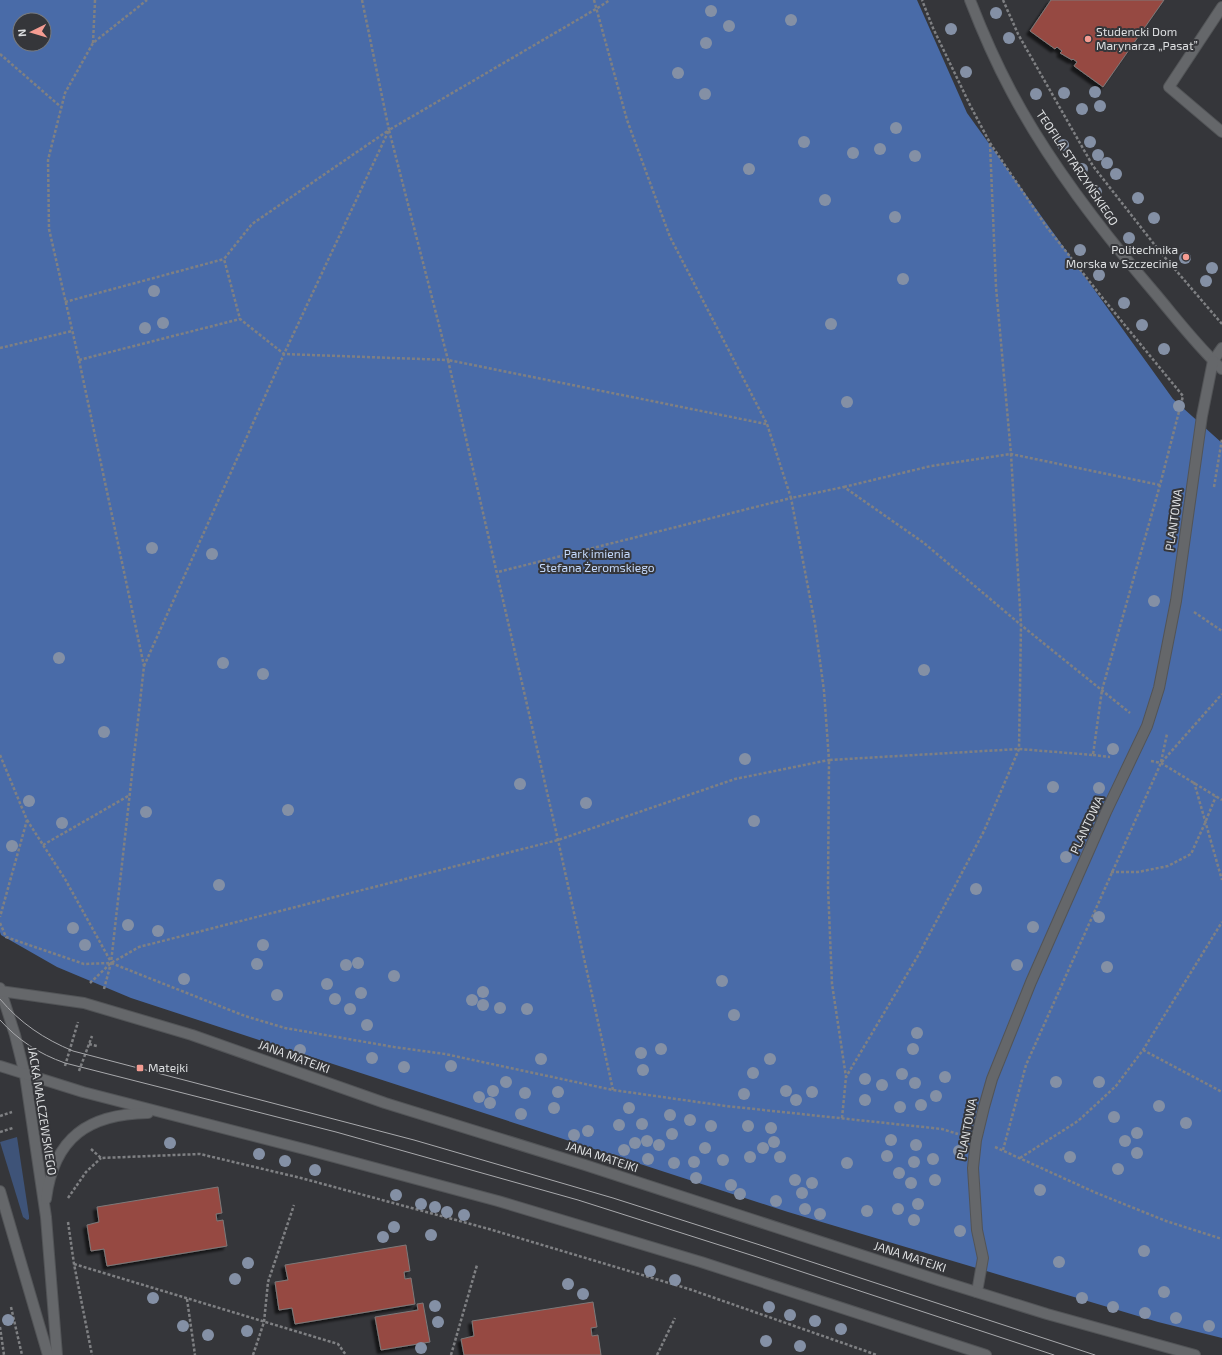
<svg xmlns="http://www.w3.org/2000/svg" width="1222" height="1355" font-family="'Exo 2',sans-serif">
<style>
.green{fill:#3e5378}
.forest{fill:#496ba8;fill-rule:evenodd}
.building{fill:#964942;stroke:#7e7979;filter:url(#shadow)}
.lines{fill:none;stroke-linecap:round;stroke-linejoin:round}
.service-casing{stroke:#525457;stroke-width:12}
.minor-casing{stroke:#525457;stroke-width:12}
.tertiary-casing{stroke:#525457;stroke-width:12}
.path{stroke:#7f8083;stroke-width:2.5;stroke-dasharray:3 2;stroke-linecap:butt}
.service{stroke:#65676a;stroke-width:10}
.minor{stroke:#65676a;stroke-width:10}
.tertiary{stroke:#65676a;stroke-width:10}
.tram{stroke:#a8a9ac;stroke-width:1}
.tree{fill:#8490a5}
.poi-dot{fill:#f59c92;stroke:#35363a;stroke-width:1.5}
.labels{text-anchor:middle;stroke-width:4;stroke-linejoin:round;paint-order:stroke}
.poi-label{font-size:12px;fill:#dddfe1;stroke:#35363a;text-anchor:start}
.street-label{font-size:12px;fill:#dddfe1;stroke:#35363a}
.park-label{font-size:12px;fill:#c4d9fc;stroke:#35363a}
</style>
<defs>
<filter id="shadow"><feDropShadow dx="-3.5" dy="3.5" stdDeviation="1" flood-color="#0009"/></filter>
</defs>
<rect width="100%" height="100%" fill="#35363a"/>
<path class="green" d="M17,1137L29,1216V1219L27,1220L23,1217L0,1142Z"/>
<path class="forest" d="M0,0H917L967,113L1173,399L1222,443V1338L1158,1322L788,1212L256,1039L131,998L57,967L1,935L0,932ZM20,20H44V44H20Z"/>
<g class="building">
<path d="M1051,0H1164L1103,87L1074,66L1077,62L1073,59L1072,60L1060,53L1062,51L1057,47L1055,49L1030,31Z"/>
<path d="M218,1187L222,1213L216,1214L217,1221L223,1220L227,1246L107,1266L104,1249L91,1251L87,1225L99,1222L97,1207Z"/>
<path d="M406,1245L410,1271L404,1272L405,1279L411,1278L415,1304L295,1324L292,1308L279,1310L275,1282L288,1280L285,1265Z"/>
<path d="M593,1302L597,1327L591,1328L592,1336L598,1335L601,1355H464L461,1339L474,1336L472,1321Z"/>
<path d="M423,1303L430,1342L381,1350L375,1317L418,1310L417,1304Z"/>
</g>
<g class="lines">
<g class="service-casing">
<g id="service">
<path d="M1222,7L1169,87L1222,132"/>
<path d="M1213,361L1222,348"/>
</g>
</g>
<g class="minor-casing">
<g id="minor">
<path d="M970,0C982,31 995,61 1011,91C1049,163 1101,230 1154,292C1176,318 1197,346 1222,369"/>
<path d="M977,1292L983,1258L977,1230L973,1168L976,1140L984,1107L992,1079L1031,982L1106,812L1147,726L1159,688L1176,601L1202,416L1213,361"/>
</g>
</g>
<g class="tertiary-casing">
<g id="tertiary">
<path d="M0,988L15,1035L25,1075L46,1217L57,1355"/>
<path d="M0,991L84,1003L192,1035L385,1103L585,1165L941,1281L1047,1314L1195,1355"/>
<path d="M0,1066L83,1092L308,1150L498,1201L701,1262L986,1355"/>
<path d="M0,1191L48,1355"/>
<path d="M46,1199C54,1137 89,1114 148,1113"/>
</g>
</g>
<g class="path">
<path d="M362,0L389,130L252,224L224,259L240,319L284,354L389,130"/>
<path d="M594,0L627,120L670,237L767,424L791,498L844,487L924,543L1021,625L1019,749L984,831L919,954L846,1077"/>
<path d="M1003,0L1018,34L1093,166L1161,253L1222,324"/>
<path d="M93,43L95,0"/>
<path d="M0,54L61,107"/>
<path d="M990,144L996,287L1011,454L1160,485"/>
<path d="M65,302L224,259"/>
<path d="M0,348L72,331"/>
<path d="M79,360L240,319"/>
<path d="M844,487L931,466L1011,454L1021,625L1130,713"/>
<path d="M1214,487L1222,439"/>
<path d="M1194,612L1222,631"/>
<path d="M144,666L284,354L448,360L389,130L596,9L610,0"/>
<path d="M0,755L27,820L0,917"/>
<path d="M1093,755L1110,757"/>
<path d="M1151,761L1161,763L1222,800"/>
<path d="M1161,762L1167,734"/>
<path d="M1194,782L1222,880"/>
<path d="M27,820L65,879L111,962"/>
<path d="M43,845L130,795"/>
<path d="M1111,872H1138L1168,866L1191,854L1205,823L1216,796"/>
<path d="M0,923L6,937L84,964L111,963L245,1016L285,1028L394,1047L445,1054L613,1090L726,1106L942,1129L958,1134"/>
<path d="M90,983L111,963L139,947L558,840L735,779L829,760L824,691L815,624L791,498L498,572"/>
<path d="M104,989L111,963L144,666L79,360L49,229L48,160L65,93L93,43L147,0"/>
<path d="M89,1044L97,1046"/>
<path d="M1143,1050L1222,1092"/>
<path d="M65,1066L78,1022"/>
<path d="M79,1071L92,1036"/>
<path d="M613,1090L558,840L448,360L766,424"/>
<path d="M0,1116L12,1112"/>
<path d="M842,1118L846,1077L832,984L828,887L829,760L1019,749L1093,755L1102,690L1160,485L1183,396L1101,296L1046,226L990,143L970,105L933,28L922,0"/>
<path d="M0,1132L13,1128"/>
<path d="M995,1147L1094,1192L1166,1221L1222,1239"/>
<path d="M91,1149L101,1158L200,1154L301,1178L489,1229L689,1289L877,1355"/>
<path d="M1003,1150L1026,1065L1161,763L1222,694"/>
<path d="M1020,1158L1078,1121L1116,1086L1143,1050L1222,922"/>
<path d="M68,1198L86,1172L101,1158"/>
<path d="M68,1222L74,1264L92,1355"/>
<path d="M74,1264L338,1344L346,1355"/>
<path d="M187,1299L195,1355"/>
<path d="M11,1307L22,1355"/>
<path d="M0,1327L4,1355"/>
<path d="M253,1355L264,1322L268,1282L294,1205"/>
<path d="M451,1355L477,1265"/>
<path d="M657,1355L675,1318"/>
</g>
<use href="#service" class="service"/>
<use href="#minor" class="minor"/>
<use href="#tertiary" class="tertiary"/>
<g class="tram">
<path d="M0,999C20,1023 44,1039 73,1051L414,1140L613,1198L760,1245L1095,1355"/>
<path d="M0,1020C18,1040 39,1054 65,1063L336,1132L578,1200L757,1257L1054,1355"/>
</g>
</g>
<g class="tree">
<circle cx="711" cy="11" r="6"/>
<circle cx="996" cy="13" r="6"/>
<circle cx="791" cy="20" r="6"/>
<circle cx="729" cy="26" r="6"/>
<circle cx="951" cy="29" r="6"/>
<circle cx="1009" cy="38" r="6"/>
<circle cx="706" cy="43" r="6"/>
<circle cx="966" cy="72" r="6"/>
<circle cx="678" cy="73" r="6"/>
<circle cx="1095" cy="92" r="6"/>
<circle cx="1064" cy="93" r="6"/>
<circle cx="705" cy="94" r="6"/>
<circle cx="1036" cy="94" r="6"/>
<circle cx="1100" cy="106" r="6"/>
<circle cx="1082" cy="109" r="6"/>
<circle cx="896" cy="128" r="6"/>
<circle cx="804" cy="142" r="6"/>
<circle cx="1090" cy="142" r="6"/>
<circle cx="1063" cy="145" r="6"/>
<circle cx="880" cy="149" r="6"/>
<circle cx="853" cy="153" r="6"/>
<circle cx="1098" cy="155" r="6"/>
<circle cx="915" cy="156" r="6"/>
<circle cx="1107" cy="163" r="6"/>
<circle cx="749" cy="169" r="6"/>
<circle cx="1082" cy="169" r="6"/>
<circle cx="1116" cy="174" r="6"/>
<circle cx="1096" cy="192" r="6"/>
<circle cx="1138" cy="198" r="6"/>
<circle cx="825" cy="200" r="6"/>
<circle cx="895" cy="217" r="6"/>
<circle cx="1154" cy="218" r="6"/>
<circle cx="1129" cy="238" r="6"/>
<circle cx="1080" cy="250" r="6"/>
<circle cx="1185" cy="258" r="6"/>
<circle cx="1212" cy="268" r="6"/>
<circle cx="1099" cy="275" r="6"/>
<circle cx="903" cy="279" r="6"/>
<circle cx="1206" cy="281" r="6"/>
<circle cx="154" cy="291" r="6"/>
<circle cx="1124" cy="303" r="6"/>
<circle cx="163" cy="323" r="6"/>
<circle cx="831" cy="324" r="6"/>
<circle cx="1142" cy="325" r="6"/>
<circle cx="145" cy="328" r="6"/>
<circle cx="1164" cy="349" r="6"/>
<circle cx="847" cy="402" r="6"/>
<circle cx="1179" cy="406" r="6"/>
<circle cx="152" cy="548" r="6"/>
<circle cx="212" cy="554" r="6"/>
<circle cx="1154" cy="601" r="6"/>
<circle cx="59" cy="658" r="6"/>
<circle cx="223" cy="663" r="6"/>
<circle cx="924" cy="670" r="6"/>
<circle cx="263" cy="674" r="6"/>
<circle cx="104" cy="732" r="6"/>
<circle cx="1113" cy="749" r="6"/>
<circle cx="745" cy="759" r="6"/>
<circle cx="520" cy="784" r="6"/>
<circle cx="1053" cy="787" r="6"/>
<circle cx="1099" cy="788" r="6"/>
<circle cx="29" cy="801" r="6"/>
<circle cx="586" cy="803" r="6"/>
<circle cx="288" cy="810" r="6"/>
<circle cx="146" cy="812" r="6"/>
<circle cx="754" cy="821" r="6"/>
<circle cx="62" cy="823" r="6"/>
<circle cx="12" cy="846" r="6"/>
<circle cx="1066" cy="857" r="6"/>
<circle cx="219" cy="885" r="6"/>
<circle cx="976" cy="889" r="6"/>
<circle cx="1099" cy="917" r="6"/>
<circle cx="128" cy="925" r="6"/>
<circle cx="1033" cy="927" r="6"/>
<circle cx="73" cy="928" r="6"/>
<circle cx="158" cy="931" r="6"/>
<circle cx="85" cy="945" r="6"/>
<circle cx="263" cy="945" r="6"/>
<circle cx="358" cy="963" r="6"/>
<circle cx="257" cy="964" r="6"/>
<circle cx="346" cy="965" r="6"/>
<circle cx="1017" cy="965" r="6"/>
<circle cx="1107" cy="967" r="6"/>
<circle cx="394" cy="976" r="6"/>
<circle cx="184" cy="979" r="6"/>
<circle cx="722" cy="981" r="6"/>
<circle cx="327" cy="984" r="6"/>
<circle cx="483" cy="992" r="6"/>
<circle cx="361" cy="993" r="6"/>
<circle cx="277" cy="995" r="6"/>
<circle cx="335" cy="999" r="6"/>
<circle cx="472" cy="1000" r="6"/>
<circle cx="483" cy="1005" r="6"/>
<circle cx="500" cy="1008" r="6"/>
<circle cx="350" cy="1009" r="6"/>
<circle cx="527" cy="1009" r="6"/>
<circle cx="734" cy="1015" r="6"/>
<circle cx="367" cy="1025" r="6"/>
<circle cx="917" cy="1033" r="6"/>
<circle cx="661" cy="1049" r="6"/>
<circle cx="913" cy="1049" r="6"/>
<circle cx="300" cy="1050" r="6"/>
<circle cx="641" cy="1053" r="6"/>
<circle cx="372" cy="1058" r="6"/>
<circle cx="541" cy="1059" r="6"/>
<circle cx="770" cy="1059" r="6"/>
<circle cx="451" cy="1066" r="6"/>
<circle cx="404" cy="1067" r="6"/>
<circle cx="643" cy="1070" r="6"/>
<circle cx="753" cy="1073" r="6"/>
<circle cx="902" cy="1074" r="6"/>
<circle cx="945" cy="1077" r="6"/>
<circle cx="865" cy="1079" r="6"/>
<circle cx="506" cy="1082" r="6"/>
<circle cx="1056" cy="1082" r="6"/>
<circle cx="1099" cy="1082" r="6"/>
<circle cx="915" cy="1083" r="6"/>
<circle cx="882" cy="1085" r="6"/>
<circle cx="493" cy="1091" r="6"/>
<circle cx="786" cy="1091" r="6"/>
<circle cx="558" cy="1092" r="6"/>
<circle cx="812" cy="1092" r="6"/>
<circle cx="525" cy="1093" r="6"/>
<circle cx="744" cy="1094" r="6"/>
<circle cx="936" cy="1096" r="6"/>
<circle cx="479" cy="1097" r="6"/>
<circle cx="796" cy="1100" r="6"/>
<circle cx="865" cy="1100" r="6"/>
<circle cx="490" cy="1103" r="6"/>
<circle cx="921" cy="1105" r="6"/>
<circle cx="1159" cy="1106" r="6"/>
<circle cx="900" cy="1107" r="6"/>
<circle cx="554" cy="1108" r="6"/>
<circle cx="629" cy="1108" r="6"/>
<circle cx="521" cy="1114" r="6"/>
<circle cx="670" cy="1115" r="6"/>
<circle cx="1114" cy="1117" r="6"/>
<circle cx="690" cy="1120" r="6"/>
<circle cx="1186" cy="1123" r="6"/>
<circle cx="642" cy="1124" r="6"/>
<circle cx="619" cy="1125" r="6"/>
<circle cx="711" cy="1126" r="6"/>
<circle cx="748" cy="1126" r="6"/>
<circle cx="771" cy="1128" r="6"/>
<circle cx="588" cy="1131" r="6"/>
<circle cx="1137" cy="1133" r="6"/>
<circle cx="672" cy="1134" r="6"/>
<circle cx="574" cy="1135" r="6"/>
<circle cx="891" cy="1140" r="6"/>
<circle cx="647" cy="1141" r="6"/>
<circle cx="1125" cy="1141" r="6"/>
<circle cx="774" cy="1142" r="6"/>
<circle cx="170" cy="1143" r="6"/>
<circle cx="635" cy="1143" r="6"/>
<circle cx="659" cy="1145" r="6"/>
<circle cx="916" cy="1145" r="6"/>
<circle cx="705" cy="1148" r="6"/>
<circle cx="763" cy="1148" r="6"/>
<circle cx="624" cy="1150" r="6"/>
<circle cx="959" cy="1151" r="6"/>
<circle cx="1137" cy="1153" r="6"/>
<circle cx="259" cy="1154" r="6"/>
<circle cx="887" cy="1156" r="6"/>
<circle cx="750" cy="1157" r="6"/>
<circle cx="780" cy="1157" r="6"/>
<circle cx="1070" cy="1157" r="6"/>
<circle cx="648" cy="1159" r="6"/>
<circle cx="933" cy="1159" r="6"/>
<circle cx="723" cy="1160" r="6"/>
<circle cx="285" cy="1161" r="6"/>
<circle cx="694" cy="1162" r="6"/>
<circle cx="914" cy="1162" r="6"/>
<circle cx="674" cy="1163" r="6"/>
<circle cx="847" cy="1163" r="6"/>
<circle cx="1118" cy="1169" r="6"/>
<circle cx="315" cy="1170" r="6"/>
<circle cx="899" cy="1173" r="6"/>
<circle cx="696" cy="1178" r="6"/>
<circle cx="795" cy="1180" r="6"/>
<circle cx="935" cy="1180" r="6"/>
<circle cx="812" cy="1183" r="6"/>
<circle cx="911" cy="1183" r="6"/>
<circle cx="731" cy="1185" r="6"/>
<circle cx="1040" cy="1190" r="6"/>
<circle cx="802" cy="1193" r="6"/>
<circle cx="740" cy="1194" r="6"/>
<circle cx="396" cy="1195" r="6"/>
<circle cx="776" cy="1201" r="6"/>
<circle cx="421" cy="1204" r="6"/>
<circle cx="918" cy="1204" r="6"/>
<circle cx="435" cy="1207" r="6"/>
<circle cx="805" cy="1209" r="6"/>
<circle cx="898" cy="1209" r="6"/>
<circle cx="867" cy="1211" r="6"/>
<circle cx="447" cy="1212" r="6"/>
<circle cx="820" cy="1214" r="6"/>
<circle cx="464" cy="1215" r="6"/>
<circle cx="914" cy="1220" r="6"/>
<circle cx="394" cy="1227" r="6"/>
<circle cx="960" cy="1231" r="6"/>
<circle cx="431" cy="1235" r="6"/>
<circle cx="383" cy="1237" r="6"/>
<circle cx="1144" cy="1251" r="6"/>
<circle cx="1059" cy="1262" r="6"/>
<circle cx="248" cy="1263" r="6"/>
<circle cx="650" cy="1271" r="6"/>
<circle cx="235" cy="1279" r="6"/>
<circle cx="675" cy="1280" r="6"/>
<circle cx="568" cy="1284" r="6"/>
<circle cx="1164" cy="1292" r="6"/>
<circle cx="583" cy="1294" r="6"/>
<circle cx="153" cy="1298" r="6"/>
<circle cx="1082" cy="1298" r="6"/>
<circle cx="435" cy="1306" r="6"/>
<circle cx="769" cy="1307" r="6"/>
<circle cx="1113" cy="1307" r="6"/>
<circle cx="1145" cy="1313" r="6"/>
<circle cx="790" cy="1315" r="6"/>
<circle cx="1176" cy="1318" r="6"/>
<circle cx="8" cy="1320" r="6"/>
<circle cx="815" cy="1321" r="6"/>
<circle cx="438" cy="1322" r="6"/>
<circle cx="183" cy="1326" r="6"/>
<circle cx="1209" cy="1326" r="6"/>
<circle cx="841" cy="1329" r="6"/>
<circle cx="247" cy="1331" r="6"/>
<circle cx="208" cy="1335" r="6"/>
<circle cx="766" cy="1341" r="6"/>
<circle cx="800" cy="1346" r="6"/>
<circle cx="421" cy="1348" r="6"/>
</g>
<g class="poi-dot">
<circle cx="1088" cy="39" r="4"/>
<circle cx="1186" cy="257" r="4"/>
<rect x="136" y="1064" width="8" height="8" rx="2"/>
</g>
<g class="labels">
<g class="poi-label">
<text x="1096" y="36">Studencki Dom<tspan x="1096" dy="14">Marynarza „Pasat”</tspan></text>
<text x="1178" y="254" text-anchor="end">Politechnika<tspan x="1178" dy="14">Morska w Szczecinie</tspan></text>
<text x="148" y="1072">Matejki</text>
</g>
<g class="street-label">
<text transform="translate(1077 168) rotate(56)" y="4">TEOFILA STARZYŃSKIEGO</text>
<text transform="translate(1174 520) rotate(-82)" y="4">PLANTOWA</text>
<text transform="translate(1087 825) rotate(-65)" y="4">PLANTOWA</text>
<text transform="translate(294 1057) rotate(20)" y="4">JANA MATEJKI</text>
<text transform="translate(42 1111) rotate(81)" y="4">JACKA MALCZEWSKIEGO</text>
<text transform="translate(967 1129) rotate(-79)" y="4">PLANTOWA</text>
<text transform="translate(602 1157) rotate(18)" y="4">JANA MATEJKI</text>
<text transform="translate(910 1257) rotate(18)" y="4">JANA MATEJKI</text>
</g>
<g class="park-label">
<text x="597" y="558">Park imienia<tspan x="597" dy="14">Stefana Żeromskiego</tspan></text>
</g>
</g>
<g transform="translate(32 32) rotate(265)"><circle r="19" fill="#35363a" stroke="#787a7d"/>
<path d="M0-3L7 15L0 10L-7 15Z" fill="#f59c92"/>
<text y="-6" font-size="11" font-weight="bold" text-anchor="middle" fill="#dddfe1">N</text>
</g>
</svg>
